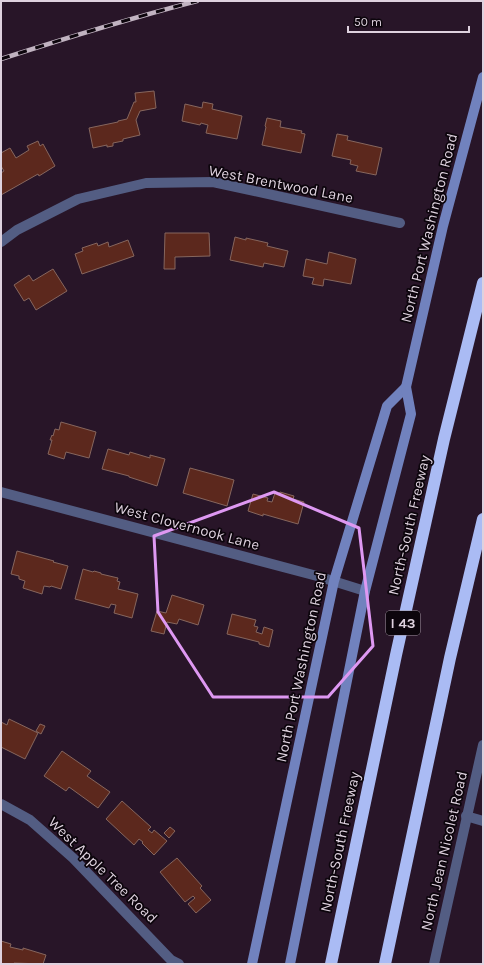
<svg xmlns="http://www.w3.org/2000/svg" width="484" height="965" font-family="Karla,sans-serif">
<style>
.building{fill:#5c281d;stroke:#86665e}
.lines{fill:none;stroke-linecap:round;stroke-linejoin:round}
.minor{stroke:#535d83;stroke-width:10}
.secondary{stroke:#7182be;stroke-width:10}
.motorway{stroke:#aabbf4;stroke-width:12}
.rail-casing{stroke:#c1b3c1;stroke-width:4.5}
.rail{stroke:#0c050c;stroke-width:3;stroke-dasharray:9;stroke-linecap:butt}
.marked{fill:none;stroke:#de98f2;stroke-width:3;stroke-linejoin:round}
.labels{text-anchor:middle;stroke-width:3.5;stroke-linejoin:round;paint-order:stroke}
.shield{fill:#0c050c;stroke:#9f949f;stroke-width:1}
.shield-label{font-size:14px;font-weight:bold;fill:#ded1de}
.street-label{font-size:15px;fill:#ded1de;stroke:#0c050c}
</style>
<rect width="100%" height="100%" fill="#281528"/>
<g class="building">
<path d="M154,91L156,108L140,111L136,120L140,135L123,139V141L113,143V146L107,147V145L93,148L89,128L118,122V121L127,119L134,102H136L135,93Z"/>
<path d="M203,102L213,104L212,109L242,116L237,139L206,133L208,125L201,123L200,125L182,121L185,104L202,108Z"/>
<path d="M267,118L281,121L280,127L302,131L301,133L305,134L301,153L262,145L266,127L265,126Z"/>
<path d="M337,134L348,136L347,140L382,148L376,175L356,171L358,166L350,164L351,160L332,156Z"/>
<path d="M38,141L40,146L43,144L55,166L39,176L38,174L1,195V173L4,171L1,166V153L10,148L16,158L29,150L27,146Z"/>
<path d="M165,233H209L210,256L175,257V269H164Z"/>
<path d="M235,237L246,240V238L268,243L267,246L288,251L284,267L264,263L263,267L230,260Z"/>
<path d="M128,240L134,256L82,274L75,254L83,251L82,248L97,243L98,246L108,242L109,247Z"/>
<path d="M329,252L356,259L351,284L324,279L323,286L312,284L314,278L303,276L306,259L327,264Z"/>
<path d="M53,269L67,291L36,310L29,298L24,301L14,285L29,275L33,281Z"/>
<path d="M61,422L96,432L89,458L66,452L64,459L48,454L52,440H50L52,435L53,436L55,429L59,430Z"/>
<path d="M108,449L129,455L130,452L150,458V455L165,459L157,486L129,477V476L102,469Z"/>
<path d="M190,468L234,480L227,506L183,493Z"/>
<path d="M280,492L294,496L293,499L304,502L298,524L263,514V516L248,511L253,494L268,498L267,501L272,502L275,493L279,494Z"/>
<path d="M17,551L54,561L53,562L68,566L61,589L51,586L50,587L44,586L42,594L23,588L25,581L19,579V576L11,574Z"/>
<path d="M83,569L93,572L94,571L101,573V574L118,578L117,581L120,582L118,589L138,594L132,618L114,613L116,605L111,604L109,608L75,599Z"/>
<path d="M172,595L204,605L198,625L179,619L177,624L167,622L164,634L151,631L157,611L166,613Z"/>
<path d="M232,614L256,620L254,626L258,627L256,632L262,634L264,627L273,630L269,647L259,644V642L227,634Z"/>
<path d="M9,719L38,733L25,759L1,747V722L7,725Z"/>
<path d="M40,724L45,726L41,734L36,731Z"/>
<path d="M62,751L91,771L87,776L110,792L98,808L69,787L66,791L44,776Z"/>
<path d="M122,801L151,827L148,830L152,833L154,830L167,841L154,855L142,843L143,842L139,839L134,845L106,819Z"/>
<path d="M170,827L175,831L169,838L164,833Z"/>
<path d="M177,858L202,886L200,888L211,900L196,913L188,904L195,898L193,896L185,902L160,872Z"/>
<path d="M1,941L11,944L10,947L23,950V948L46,955L43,964L14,963V964H1Z"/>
</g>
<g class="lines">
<g class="minor">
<path d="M1,242L17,230L78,199L146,183L213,182L400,223"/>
<path d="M1,492L317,576L365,591"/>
<path d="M1,804L30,820L73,858L171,960L179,964"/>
<path d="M466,816L483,821"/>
<path d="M434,964L483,745"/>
</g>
<g class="secondary">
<path d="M252,964L334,581L387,406L406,387"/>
<path d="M290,964L365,591L411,414L406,387L443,226L483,77"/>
</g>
<g class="motorway">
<path d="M331,964L396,655L444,439L483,283"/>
<path d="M385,964L450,658L483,519"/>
</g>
<g class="rail-casing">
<path id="rail" d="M1,59C66,38 131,18 197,1"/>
</g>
<use href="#rail" class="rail"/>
</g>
<path class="marked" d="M274,492L359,528L373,646L328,697H213L158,612L154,536Z"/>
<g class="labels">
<rect class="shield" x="386" y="611" width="34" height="24" rx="3"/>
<g class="shield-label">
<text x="403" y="628">I 43</text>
</g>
<g class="street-label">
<text transform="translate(281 184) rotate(11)" y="5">West Brentwood Lane</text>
<text transform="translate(429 228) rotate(-76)" y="5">North Port Washington Road</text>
<text transform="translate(409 525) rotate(-77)" y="5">North-South Freeway</text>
<text transform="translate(187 526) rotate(15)" y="5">West Clovernook Lane</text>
<text transform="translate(301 667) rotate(-78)" y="5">North Port Washington Road</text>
<text transform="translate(340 842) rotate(-78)" y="5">North-South Freeway</text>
<text transform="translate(444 851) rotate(-77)" y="5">North Jean Nicolet Road</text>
<text transform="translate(103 870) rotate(44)" y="5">West Apple Tree Road</text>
</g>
</g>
<rect width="484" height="965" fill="none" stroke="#ded1de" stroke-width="4"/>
<path d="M348 26v6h121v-6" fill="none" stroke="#ded1de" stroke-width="2"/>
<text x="354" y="26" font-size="12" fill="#ded1de" stroke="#0c050c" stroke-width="3" paint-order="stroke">50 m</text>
</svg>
